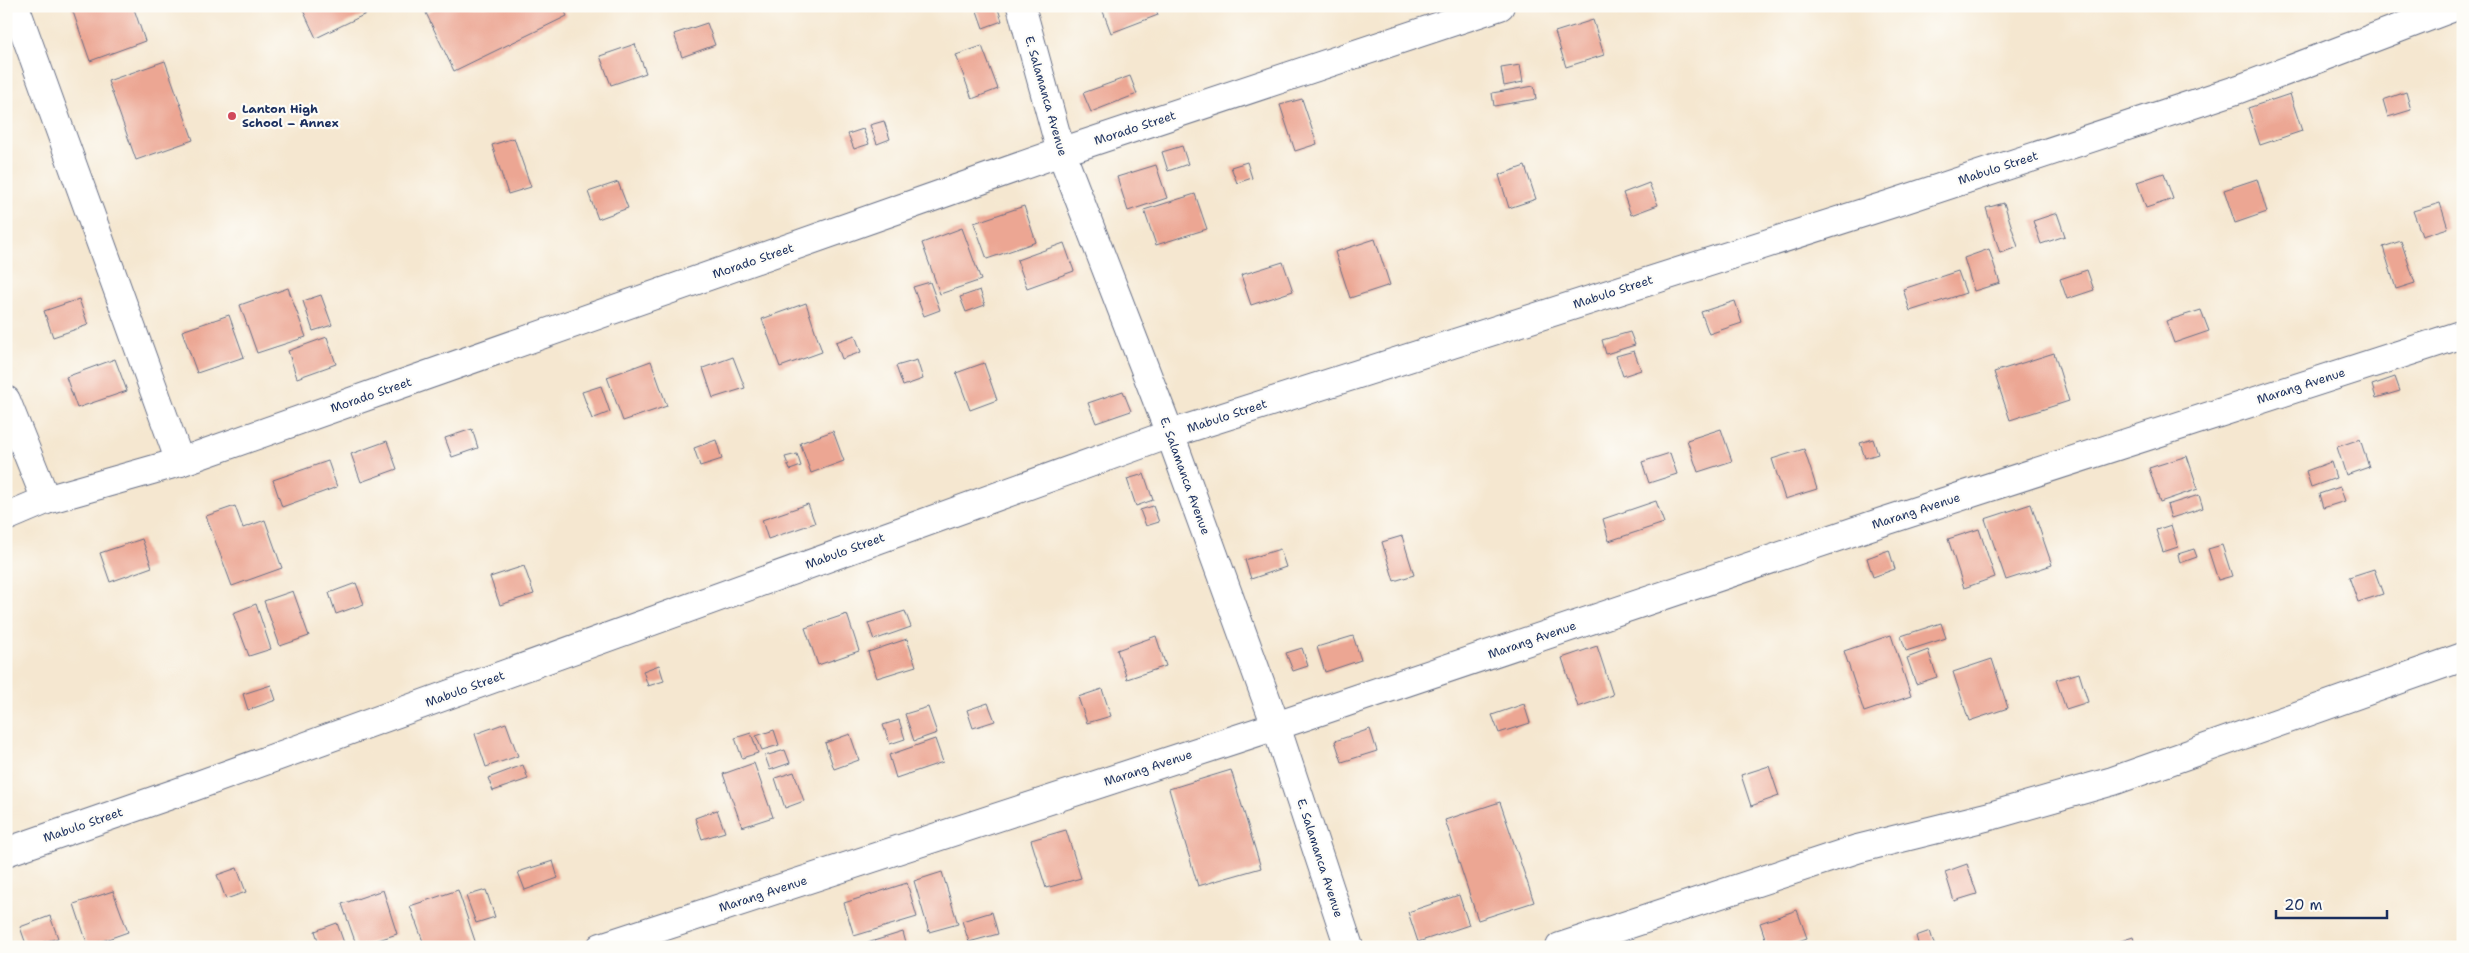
<svg xmlns="http://www.w3.org/2000/svg" width="2469" height="953" font-family="'Shantell Sans',sans-serif">
<style>
.building{fill:#eca693}
.lines{fill:none;stroke-linecap:round;stroke-linejoin:round}
.minor-casing{stroke:#676f86;stroke-width:30}
.minor{stroke:#fff;stroke-width:28}
.poi-dot{fill:#d1495b;stroke:#fdfcf7;stroke-width:2}
.labels{text-anchor:middle;stroke-width:4.5;stroke-linejoin:round;paint-order:stroke}
.street-label{font-size:12px;fill:#1b2f5e;stroke:#fdfcf7}
.poi-label{font-size:12px;font-weight:bold;fill:#1b2f5e;stroke:#fdfcf7;text-anchor:start}
</style>
<rect width="100%" height="100%" fill="#fdfcf7"/>
<filter id="ink" filterUnits="userSpaceOnUse"><feTurbulence type="fractalNoise" baseFrequency=".02" numOctaves="2"/><feDisplacementMap in="SourceGraphic" scale="10" xChannelSelector="R" yChannelSelector="G"/><feConvolveMatrix kernelMatrix="1 2 1 2 8 2 1 2 1" color-interpolation-filters="sRGB"/></filter>
<filter id="wash" filterUnits="userSpaceOnUse"><feTurbulence type="fractalNoise" baseFrequency=".0096" numOctaves="4" result="noise"/><feDisplacementMap in="SourceGraphic" scale="20" xChannelSelector="R" yChannelSelector="G"/><feGaussianBlur stdDeviation="1.12" result="paint"/><feColorMatrix in="noise" values="0 0 0 0 0 0 0 0 0 0 0 0 0 0 0 0 0 1.4 0 .05"/><feComposite in="paint" operator="in"/></filter>
<g filter="url(#wash)">
<rect width="100%" height="100%" fill="#f5e7d0"/>
<g id="blocks">
<g class="building">
<path d="M71,6H133L145,41L90,61Z"/>
<path d="M301,6H370L372,11L316,38Z"/>
<path d="M440,6H562L567,16L454,71L426,13Z"/>
<path d="M991,6H997L1002,21L983,28L977,11Z"/>
<path d="M1101,6H1155L1158,15L1111,33Z"/>
<path d="M1593,20L1604,55L1566,67L1555,32Z"/>
<path d="M707,23L715,45L682,57L674,34Z"/>
<path d="M635,44L646,73L611,85L600,56Z"/>
<path d="M982,46L998,89L972,99L956,55Z"/>
<path d="M165,61L193,140L136,160L108,81Z"/>
<path d="M1520,65L1523,82L1504,86L1501,68Z"/>
<path d="M1130,76L1137,94L1091,112L1083,93Z"/>
<path d="M1534,86L1536,99L1494,106L1492,93Z"/>
<path d="M2406,92L2411,110L2388,117L2383,100Z"/>
<path d="M2290,94L2302,131L2260,145L2248,108Z"/>
<path d="M1302,99L1317,144L1295,151L1280,105Z"/>
<path d="M884,121L890,139L877,144L870,125Z"/>
<path d="M863,129L869,144L854,149L848,134Z"/>
<path d="M514,138L531,187L508,194L492,145Z"/>
<path d="M1182,146L1188,164L1168,171L1162,152Z"/>
<path d="M1247,162L1252,178L1237,183L1231,167Z"/>
<path d="M1156,165L1167,198L1128,211L1117,177Z"/>
<path d="M1525,166L1536,199L1509,208L1499,175Z"/>
<path d="M2164,173L2173,199L2146,208L2137,182Z"/>
<path d="M2257,179L2267,212L2235,223L2224,190Z"/>
<path d="M618,182L628,208L598,219L588,192Z"/>
<path d="M1649,183L1658,205L1631,215L1623,193Z"/>
<path d="M1195,194L1207,229L1156,245L1144,210Z"/>
<path d="M2004,203L2018,247L2000,253L1986,208Z"/>
<path d="M2440,203L2448,228L2422,236L2413,211Z"/>
<path d="M1024,206L1036,242L987,259L974,223Z"/>
<path d="M2057,213L2065,236L2041,244L2033,221Z"/>
<path d="M962,228L981,280L940,294L922,243Z"/>
<path d="M1375,239L1390,285L1350,298L1335,252Z"/>
<path d="M2401,241L2415,283L2396,289L2383,247Z"/>
<path d="M1064,243L1074,271L1027,288L1017,260Z"/>
<path d="M1989,249L2000,283L1974,291L1964,258Z"/>
<path d="M1283,262L1293,291L1251,305L1241,275Z"/>
<path d="M2087,270L2094,290L2067,299L2060,279Z"/>
<path d="M1958,271L1966,293L1910,311L1903,289Z"/>
<path d="M930,282L940,310L924,316L913,287Z"/>
<path d="M288,288L306,337L257,353L240,305Z"/>
<path d="M980,290L985,305L966,312L960,297Z"/>
<path d="M321,295L332,325L313,331L303,301Z"/>
<path d="M79,299L88,325L53,337L44,311Z"/>
<path d="M1735,301L1742,323L1709,334L1701,312Z"/>
<path d="M806,303L822,352L780,367L762,319Z"/>
<path d="M2201,310L2209,331L2174,343L2166,321Z"/>
<path d="M229,315L244,357L197,373L182,331Z"/>
<path d="M1630,332L1635,345L1606,354L1602,340Z"/>
<path d="M855,335L861,352L842,359L836,342Z"/>
<path d="M327,337L336,364L297,378L288,351Z"/>
<path d="M1634,351L1641,370L1623,376L1616,356Z"/>
<path d="M2054,353L2069,401L2010,420L1994,372Z"/>
<path d="M733,357L745,388L713,398L703,368Z"/>
<path d="M115,359L127,391L77,408L66,377Z"/>
<path d="M917,360L923,379L903,386L896,366Z"/>
<path d="M651,361L667,406L623,421L607,377Z"/>
<path d="M984,363L997,400L970,410L956,373Z"/>
<path d="M2395,377L2400,391L2376,398L2372,385Z"/>
<path d="M601,386L610,412L592,419L582,392Z"/>
<path d="M1123,391L1131,411L1096,423L1088,403Z"/>
<path d="M472,429L478,448L452,457L445,438Z"/>
<path d="M1721,429L1732,461L1698,472L1687,440Z"/>
<path d="M833,431L844,461L811,473L800,443Z"/>
<path d="M1873,439L1878,454L1865,458L1860,443Z"/>
<path d="M2360,439L2369,467L2346,475L2337,447Z"/>
<path d="M716,440L722,459L700,466L694,448Z"/>
<path d="M387,441L397,469L361,482L351,454Z"/>
<path d="M1804,449L1817,489L1785,499L1772,459Z"/>
<path d="M1670,453L1677,474L1649,483L1642,462Z"/>
<path d="M797,454L801,466L790,470L785,457Z"/>
<path d="M2187,456L2198,489L2160,502L2149,468Z"/>
<path d="M328,461L337,487L282,507L273,480Z"/>
<path d="M2331,462L2336,478L2311,487L2306,471Z"/>
<path d="M1144,474L1153,500L1136,506L1127,479Z"/>
<path d="M2340,487L2345,501L2323,508L2319,494Z"/>
<path d="M2199,495L2203,508L2171,518L2167,505Z"/>
<path d="M1656,501L1664,523L1609,541L1603,519Z"/>
<path d="M808,504L815,523L768,539L762,520Z"/>
<path d="M2031,504L2052,565L2006,580L1985,519Z"/>
<path d="M235,506L243,528L265,520L282,568L232,586L206,516Z"/>
<path d="M1153,506L1159,522L1146,526L1140,510Z"/>
<path d="M2171,525L2178,547L2163,552L2156,530Z"/>
<path d="M1979,529L1995,577L1964,588L1948,539Z"/>
<path d="M1402,536L1414,575L1394,581L1382,542Z"/>
<path d="M142,539L152,567L110,582L100,553Z"/>
<path d="M2222,545L2232,576L2218,580L2208,549Z"/>
<path d="M1280,549L1286,567L1251,579L1245,560Z"/>
<path d="M2194,549L2197,557L2180,563L2178,554Z"/>
<path d="M1889,550L1895,569L1873,577L1867,558Z"/>
<path d="M524,566L534,594L500,605L490,577Z"/>
<path d="M2374,569L2383,594L2358,602L2349,577Z"/>
<path d="M356,583L364,604L336,614L329,593Z"/>
<path d="M293,591L309,636L280,646L264,601Z"/>
<path d="M256,604L271,649L249,656L233,613Z"/>
<path d="M905,611L911,627L874,640L868,623Z"/>
<path d="M847,614L859,651L818,665L805,628Z"/>
<path d="M1941,623L1946,638L1906,651L1901,636Z"/>
<path d="M1891,635L1911,696L1864,712L1844,651Z"/>
<path d="M1156,636L1166,666L1127,679L1117,650Z"/>
<path d="M1353,636L1361,660L1325,672L1317,647Z"/>
<path d="M907,639L916,666L877,678L868,652Z"/>
<path d="M1597,646L1613,695L1578,707L1562,658Z"/>
<path d="M1302,648L1308,666L1293,671L1286,653Z"/>
<path d="M1928,650L1937,677L1916,684L1907,658Z"/>
<path d="M1992,659L2008,708L1969,721L1953,672Z"/>
<path d="M659,665L664,681L648,686L643,671Z"/>
<path d="M2079,673L2088,702L2066,709L2056,680Z"/>
<path d="M271,685L276,700L248,710L243,694Z"/>
<path d="M1102,689L1111,716L1087,723L1078,697Z"/>
<path d="M988,703L995,721L973,728L967,710Z"/>
<path d="M1524,704L1530,723L1499,733L1492,715Z"/>
<path d="M928,707L937,733L914,741L905,714Z"/>
<path d="M899,720L905,739L890,744L883,725Z"/>
<path d="M506,723L518,756L486,767L475,734Z"/>
<path d="M1370,729L1377,751L1342,762L1335,741Z"/>
<path d="M774,730L779,745L762,750L756,736Z"/>
<path d="M751,733L758,753L742,758L735,738Z"/>
<path d="M850,734L859,760L834,769L825,743Z"/>
<path d="M935,739L943,762L896,778L889,755Z"/>
<path d="M785,750L790,763L770,770L765,756Z"/>
<path d="M754,763L773,817L742,827L723,774Z"/>
<path d="M523,765L528,779L493,791L488,778Z"/>
<path d="M1769,766L1779,796L1751,806L1741,775Z"/>
<path d="M1231,770L1261,868L1198,886L1169,789Z"/>
<path d="M794,772L804,801L785,808L775,778Z"/>
<path d="M1500,802L1534,902L1478,920L1445,820Z"/>
<path d="M717,810L725,832L702,839L695,818Z"/>
<path d="M1066,830L1081,878L1046,888L1031,840Z"/>
<path d="M553,861L558,878L525,890L518,872Z"/>
<path d="M1967,864L1977,894L1954,901L1945,872Z"/>
<path d="M237,868L246,892L226,899L217,875Z"/>
<path d="M942,872L958,924L929,932L914,881Z"/>
<path d="M907,883L917,917L854,936L844,903Z"/>
<path d="M383,890L397,934L357,947L342,904Z"/>
<path d="M458,890L477,947H425L410,906Z"/>
<path d="M486,890L495,917L476,923L466,896Z"/>
<path d="M113,891L128,932L88,946L74,904Z"/>
<path d="M1459,895L1469,925L1418,942L1408,912Z"/>
<path d="M1797,910L1807,938L1781,947H1768L1760,923Z"/>
<path d="M992,912L998,934L969,942L962,921Z"/>
<path d="M50,916L58,938L27,947L20,927Z"/>
<path d="M337,923L344,943L331,947H320L315,931Z"/>
<path d="M1930,931L1935,947H1919L1916,936Z"/>
<path d="M903,932L907,947H865L864,944Z"/>
<path d="M2133,937L2136,947H2106V946Z"/>
</g>
</g>
</g>
<g filter="url(#ink)">
<use href="#blocks" fill-opacity="0" stroke="#676f86" stroke-width="1"/>
<g class="lines">
<g class="minor-casing">
<g id="minor">
<path d="M15,6L180,462"/>
<path d="M1021,6L1061,152L1170,434L1276,726L1349,947"/>
<path d="M6,400L46,500"/>
<path d="M6,517L46,500L180,462L1061,152L1500,6"/>
<path d="M6,852L179,792L1170,434L1894,203L2239,89L2457,6"/>
<path d="M601,947L1276,726L1882,522L2463,334"/>
<path d="M1560,947L1857,849L1990,816L2113,781L2463,657"/>
</g>
</g>
<use href="#minor" class="minor"/>
</g>
</g>
<circle class="poi-dot" cx="232" cy="116" r="5"/>
<g class="labels">
<g class="street-label">
<text transform="translate(1046 96) rotate(74)" y="4">E. Salamanca Avenue</text>
<text transform="translate(1135 128) rotate(-18)" y="4">Morado Street</text>
<text transform="translate(1998 168) rotate(-18)" y="4">Mabulo Street</text>
<text transform="translate(753 261) rotate(-19)" y="4">Morado Street</text>
<text transform="translate(1613 292) rotate(-18)" y="4">Mabulo Street</text>
<text transform="translate(2301 386) rotate(-18)" y="4">Marang Avenue</text>
<text transform="translate(371 395) rotate(-19)" y="4">Morado Street</text>
<text transform="translate(1227 416) rotate(-18)" y="4">Mabulo Street</text>
<text transform="translate(1185 476) rotate(70)" y="4">E. Salamanca Avenue</text>
<text transform="translate(1916 511) rotate(-18)" y="4">Marang Avenue</text>
<text transform="translate(845 551) rotate(-20)" y="4">Mabulo Street</text>
<text transform="translate(1532 640) rotate(-19)" y="4">Marang Avenue</text>
<text transform="translate(465 689) rotate(-20)" y="4">Mabulo Street</text>
<text transform="translate(1148 768) rotate(-18)" y="4">Marang Avenue</text>
<text transform="translate(83 825) rotate(-19)" y="4">Mabulo Street</text>
<text transform="translate(1320 858) rotate(72)" y="4">E. Salamanca Avenue</text>
<text transform="translate(763 894) rotate(-18)" y="4">Marang Avenue</text>
</g>
<g class="poi-label">
<text x="242" y="113">Lanton High<tspan x="242" dy="14">School – Annex</tspan></text>
</g>
</g>
<rect width="2469" height="953" fill="none" stroke="#fdfcf7" stroke-width="25"/>
<path d="M2276 910v8h111v-8" fill="none" stroke="#1b2f5e" stroke-width="2.5"/>
<text x="2284" y="910" font-size="15" fill="#1b2f5e" stroke="#fdfcf7" stroke-width="4" paint-order="stroke">20 m</text>
</svg>
